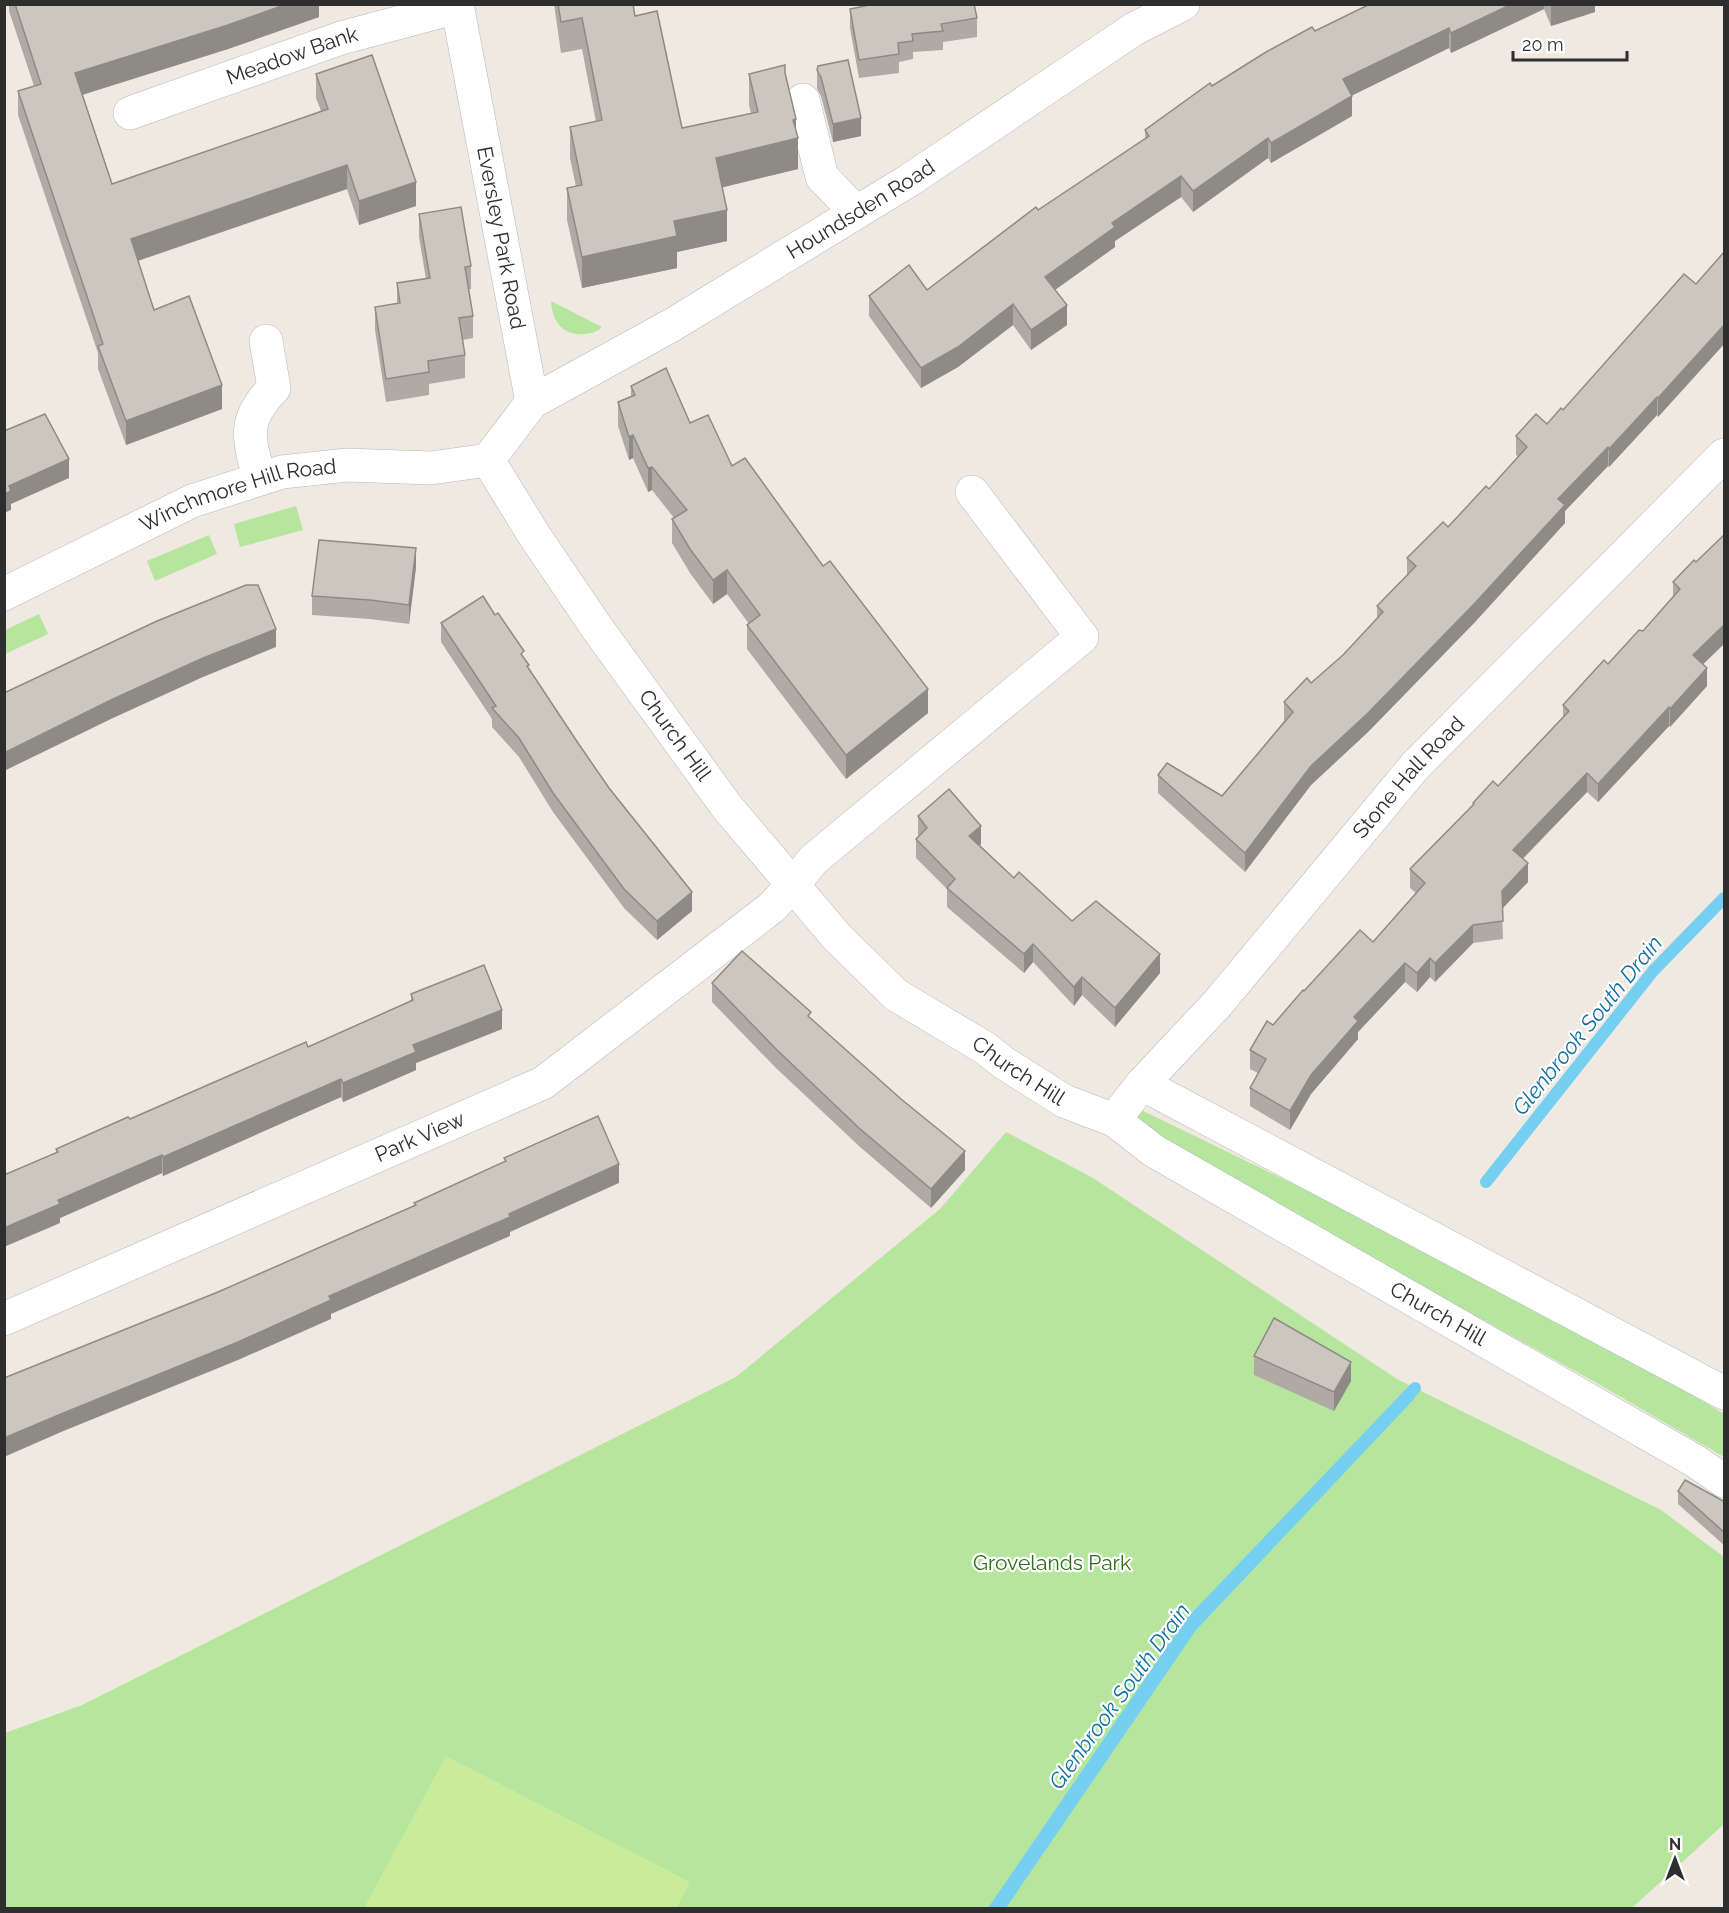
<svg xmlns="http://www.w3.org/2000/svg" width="1729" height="1913" font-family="Raleway,sans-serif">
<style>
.green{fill:#b6e59e}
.pitch{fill:#c9ec9a}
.water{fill:#75cff0}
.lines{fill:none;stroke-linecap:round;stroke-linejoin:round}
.stream{stroke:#75cff0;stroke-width:12}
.minor-casing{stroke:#b4b7c1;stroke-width:34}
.minor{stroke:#fff;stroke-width:33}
.wall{fill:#afaba4}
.shaded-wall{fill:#8e8b86}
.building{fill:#cbc7bf;stroke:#8e8b86;stroke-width:1.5}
.labels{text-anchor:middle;stroke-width:4.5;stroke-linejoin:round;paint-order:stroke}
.street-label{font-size:21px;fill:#2e2e2e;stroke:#fff}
.park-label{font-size:21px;fill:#2c6e1b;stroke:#fff}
.water-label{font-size:22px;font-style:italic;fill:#0d6fa3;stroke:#fff}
</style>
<rect width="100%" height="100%" fill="#efe9e1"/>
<g class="green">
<path d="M551,301L602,327C596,333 591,333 584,334C562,336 552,320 551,301Z"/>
<path d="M296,506L303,530L240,547L234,524Z"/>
<path d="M209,535L217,554L155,581L147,561Z"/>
<path d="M39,614L48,634L5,654V630Z"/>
<path d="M1137,1108L1419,1245L1616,1349L1724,1414V1457L1595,1382L1237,1184L1132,1118Z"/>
<path d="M1006,1132L1093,1178L1397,1379L1661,1510L1724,1557V1824L1632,1908H5V1733L82,1705L736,1377L940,1209Z"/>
</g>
<path class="pitch" d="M446,1756L690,1882L677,1908H364Z"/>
<path class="water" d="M1406,1389L1415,1398L1196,1630L1006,1908H988L1186,1619Z"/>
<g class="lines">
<g class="stream">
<path d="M1486,1182L1653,971L1724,898"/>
<path d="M1400,1404L1415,1388"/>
</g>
<g class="minor-casing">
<g id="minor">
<path id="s1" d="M457,4L532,402L488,460"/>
<path d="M803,100L822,177L856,212"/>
<path id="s2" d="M130,113L341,38L457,7"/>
<path id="s3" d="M532,402L672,325L908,181L1134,29L1183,4"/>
<path id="s4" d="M488,460L534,535L597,628L727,807L836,936L896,995L985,1048L1004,1063L1064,1101L1114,1120L1154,1151L1695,1461L1724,1481"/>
<path d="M260,479C248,438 242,420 274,388L266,341"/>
<path id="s5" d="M4,594L192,501L282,472L347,465L431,468L488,460"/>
<path d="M1142,1084L1724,1393"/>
<path id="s6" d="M1114,1120L1142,1084L1218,1003L1415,766L1724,455"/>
<path id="s7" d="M4,1319L543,1083L771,908L793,885L813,860L1082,637L972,492"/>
</g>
</g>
<use href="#minor" class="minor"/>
</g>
<g class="wall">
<path d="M9,4H319V17L228,49L82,95L112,184L321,111L316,98V74L416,206L359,225L347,189L138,261L154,310L222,409L126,445L98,369V353L18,115V91L34,86L9,11Z"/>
<path d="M554,4H633L635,16L682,128L751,113L749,105V74H785L796,131L798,169L722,187L727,241L677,252V268L582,288L567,220V188L576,187L570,158V127L596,122L582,49L561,53Z"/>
<path d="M872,4H974L977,18V37L943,42V50L913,52V59L899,62V73L859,78L850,28V9L872,6Z"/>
<path d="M1370,4H1595V12L1551,26L1544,9L1451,53L1449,48L1352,95V116L1271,163L1268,158L1193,212L1181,197L1115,241V247L1055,290L1067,325L1031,350L1013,325L958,367L921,388L869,316V296L927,290L1038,210L1145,139V130L1212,86L1315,31Z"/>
<path d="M817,70L861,136L833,142L821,96L817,89Z"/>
<path d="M419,214L471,266V289H469L473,316V338L462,340L465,355V378L429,384V395L386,402L375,330V307L397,303V283L426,279L419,237Z"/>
<path d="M1725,251V343L1658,417L1657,415L1609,467L1608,466L1565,511V523L1475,622L1368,732L1311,785L1245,872L1158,793V775L1222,796L1284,721V702L1311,683L1343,655L1377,620V606L1407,575V558L1448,527L1489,489L1519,457L1516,455V436L1547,424L1563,410L1696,284Z"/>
<path d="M631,386L690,423L732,466L928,713L846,779L747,649V625L749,624L727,594L713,604L690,573L672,543V519L674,518L652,490L648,492L633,458L629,460L618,426V402L631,397Z"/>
<path d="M1725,534V643L1703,664L1707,686L1670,727L1669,726L1598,802L1587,792L1523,859L1528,882L1502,908L1503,939L1473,943L1435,982L1430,977L1417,992L1405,982L1358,1032V1039L1311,1094L1290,1130L1250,1106V1088L1258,1073L1250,1069V1050L1304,991L1373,942L1416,893L1410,888V869L1473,806V803L1498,786L1563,718V705L1643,631L1673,597V582L1696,562Z"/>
<path d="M416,567L409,624L370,619L312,615V596Z"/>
<path d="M441,623L524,658L529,669L578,743L692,911L657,940L624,908L553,812L519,757L492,727V719L441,642Z"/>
<path d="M918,816L981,844L980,845L1014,878L1072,921L1160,973L1115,1027L1082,995L1074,1006L1033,962L1024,973L947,907V889L916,858V839L919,836L918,835Z"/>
<path d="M712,983L811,1019L965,1170L931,1208L859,1146L776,1068L712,1002Z"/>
<path d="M411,994L502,1029L416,1063V1070L343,1102L341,1097L163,1176L162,1173L60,1218V1223L56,1149L308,1047L411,1001Z"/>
<path d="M1254,1356L1351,1381L1334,1411L1254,1375Z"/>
<path d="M1678,1491L1725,1502V1546L1678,1504Z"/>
</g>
<g class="shaded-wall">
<path d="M287,4H319V17L228,49L75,97V73Z"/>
<path d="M1512,4H1544V9L1451,53V33Z"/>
<path d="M1557,4H1595V12L1551,26V6Z"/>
<path d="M1449,28V48L1343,100V79Z"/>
<path d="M1352,96V116L1271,163V143Z"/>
<path d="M861,118V136L833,142V124Z"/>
<path d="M796,119V138H798V169L716,189V158Z"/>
<path d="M1268,138V158L1193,212V191Z"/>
<path d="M347,165V189L131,263V239Z"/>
<path d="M1181,176V197L1115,241V247L1045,297V277L1112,223Z"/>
<path d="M416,182V206L359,225V201Z"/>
<path d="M727,210V241L677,252V268L582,288V257L674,221Z"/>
<path d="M1013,304V325L958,367L921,388V368Z"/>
<path d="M1067,305V325L1031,350V330Z"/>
<path d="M1725,324V343L1658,417V398Z"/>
<path d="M222,385V409L126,445V421Z"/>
<path d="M1657,397V415L1609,467V449Z"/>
<path d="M633,435V458L629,460V437Z"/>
<path d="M1608,447V466L1565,511V523L1475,622L1368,732L1311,785L1245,872V853L1311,766L1558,499Z"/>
<path d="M69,459V478L11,504V510L4,513V494L9,486Z"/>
<path d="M652,467V490L648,492V468Z"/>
<path d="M416,548V567L409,624V605Z"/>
<path d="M727,570V594L713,604V580Z"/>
<path d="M1725,624V643L1693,674V655Z"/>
<path d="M276,629V647L203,677L113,718L4,771V753L113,699L203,658Z"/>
<path d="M1707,668V686L1670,727V709Z"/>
<path d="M928,689V713L846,779V755Z"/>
<path d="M1669,707V726L1598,802V784Z"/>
<path d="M1587,773V792L1513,868V850Z"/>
<path d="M981,826V844L969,855V836Z"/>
<path d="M1528,863V882L1502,909V891Z"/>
<path d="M692,892V911L657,940V921Z"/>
<path d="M1473,925V943L1435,982V963Z"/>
<path d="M1033,944V962L1024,973V954Z"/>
<path d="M1160,954V973L1115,1027V1008Z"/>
<path d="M1430,958V977L1417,992V973Z"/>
<path d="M1405,963V982L1358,1032V1039L1311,1094L1290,1130V1111L1311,1075L1354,1017Z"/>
<path d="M1082,977V995L1074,1006V987Z"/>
<path d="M502,1010V1029L416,1063V1070L343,1102V1083L413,1045Z"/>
<path d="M341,1079V1097L163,1176V1157Z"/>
<path d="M965,1151V1170L931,1208V1189Z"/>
<path d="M162,1155V1173L60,1218V1223L4,1247V1228L58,1200Z"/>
<path d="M619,1164V1183L510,1232V1236L331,1314V1319L238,1360L61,1432L4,1457V1438L329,1296Z"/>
<path d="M1351,1362V1381L1334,1411V1392Z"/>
</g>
<g class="building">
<path d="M15,4H287L228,25L75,73L112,184L328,109L316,74L372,55L416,182L359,201L347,165L131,239L154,310L189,296L222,385L126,421L98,346L103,344L18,91L41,84Z"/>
<path d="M558,4H633L635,16L657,11L682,128L758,112L749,74L785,65V73L796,119L793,120L798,138L716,158L727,210L674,221L677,236L582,257L567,188L582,185L570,127L602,120L582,18L561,22Z"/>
<path d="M874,4H974L977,18L941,24L943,31L912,34L913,41L898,43L899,54L859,60L850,9Z"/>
<path d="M1370,4H1512L1451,33L1449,28L1343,79L1352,96L1271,143L1268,138L1193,191L1181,176L1112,223L1115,227L1045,277L1067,305L1031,330L1013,304L958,347L921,368L869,296L909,265L927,290L1036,207L1038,210L1149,136L1145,130L1210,83L1212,86L1266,52L1312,27L1315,31Z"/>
<path d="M848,60L861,118L833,124L821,77L817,70L818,66Z"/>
<path d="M461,207L471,266L465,267L473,316L459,318L465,355L428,361L429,372L386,379L375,307L400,303L397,283L430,278L419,214Z"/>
<path d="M1725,251V324L1658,398L1657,397L1609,449L1608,447L1558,499L1565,505L1475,603L1368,713L1311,766L1245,853L1158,775L1167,763L1222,796L1293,712L1284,702L1307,678L1311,683L1343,655L1383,612L1377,606L1416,566L1407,558L1443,522L1448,527L1486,486L1489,489L1527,447L1516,436L1536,414L1547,424L1561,408L1563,410L1684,274L1696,284Z"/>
<path d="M666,368L690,423L708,415L732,466L745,458L823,566L830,561L928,689L846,755L747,625L760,615L727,570L713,580L690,549L672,519L687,510L652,467L648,468L633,435L629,437L618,402L635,395L631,386Z"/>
<path d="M45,414L69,459L9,486L11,491L4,494V431Z"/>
<path d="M1725,534V624L1693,655L1707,668L1670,709L1669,707L1598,784L1587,773L1513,850L1528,863L1502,891L1503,921L1473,925L1435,963L1430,958L1417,973L1405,963L1354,1017L1358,1021L1311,1075L1290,1111L1250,1088L1266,1059L1250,1050L1267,1021L1273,1025L1303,990L1304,991L1360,930L1373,942L1425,883L1410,869L1474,804L1473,803L1493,781L1498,786L1569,711L1563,705L1604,660L1608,664L1639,630L1643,631L1680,589L1673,582L1694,560L1696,562Z"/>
<path d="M319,540L416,548L409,605L370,600L312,596Z"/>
<path d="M246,585H258L276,629L203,658L113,699L4,753V693L157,621Z"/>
<path d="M483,596L495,615L498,613L524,651L521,654L529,665L527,666L578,743L609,788L692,892L657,921L624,889L553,793L519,738L492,708L496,706L441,623Z"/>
<path d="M949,789L981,826L969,836L1014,878L1019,872L1072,921L1096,901L1160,954L1115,1008L1082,977L1074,987L1033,944L1024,954L947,888L955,879L916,839L927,828L918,816Z"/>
<path d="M742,951L811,1012L808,1016L901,1099L965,1151L931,1189L859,1128L776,1049L712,983Z"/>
<path d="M484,965L502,1010L413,1045L416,1052L343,1083L341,1079L163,1157L162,1155L58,1200L60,1204L4,1228V1175L58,1152L56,1149L128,1117L130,1119L306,1042L308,1047L413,1000L411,994Z"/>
<path d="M598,1116L619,1164L509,1214L510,1217L329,1296L331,1300L238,1342L61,1414L4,1438V1378L218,1292L416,1205L414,1203L506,1161L504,1158Z"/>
<path d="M1274,1318L1351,1362L1334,1392L1254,1356Z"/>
<path d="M1685,1480L1725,1502V1533L1678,1491Z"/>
</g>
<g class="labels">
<g class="street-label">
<text dy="7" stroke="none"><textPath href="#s2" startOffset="172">Meadow Bank</textPath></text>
<text dy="7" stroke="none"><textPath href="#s3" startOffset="381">Houndsden Road</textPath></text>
<text dy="7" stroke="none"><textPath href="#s1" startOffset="238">Eversley Park Road</textPath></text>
<text dy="7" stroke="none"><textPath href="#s5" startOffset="256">Winchmore Hill Road</textPath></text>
<text dy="7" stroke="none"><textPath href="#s4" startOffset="333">Church Hill</textPath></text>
<text dy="7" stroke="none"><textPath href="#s6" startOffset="452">Stone Hall Road</textPath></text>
<text dy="7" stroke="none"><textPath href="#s4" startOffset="819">Church Hill</textPath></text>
<text dy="7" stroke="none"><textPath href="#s7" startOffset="454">Park View</textPath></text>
<text dy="7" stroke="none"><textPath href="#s4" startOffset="1305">Church Hill</textPath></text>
</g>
<g class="park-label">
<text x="1052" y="1570">Grovelands Park</text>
</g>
<g class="water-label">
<text transform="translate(1587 1025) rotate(-51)" y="8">Glenbrook South Drain</text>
<text transform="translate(1119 1696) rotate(-54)" y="8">Glenbrook South Drain</text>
</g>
</g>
<rect width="1729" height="1913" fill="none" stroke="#2e2e2e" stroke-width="12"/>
<g transform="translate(1675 1859)" stroke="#ffffff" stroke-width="4.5" paint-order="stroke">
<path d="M0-4.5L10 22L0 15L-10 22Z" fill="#2e2e2e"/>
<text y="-9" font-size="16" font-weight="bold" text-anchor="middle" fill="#2e2e2e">N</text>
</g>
<path d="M1513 51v9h114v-9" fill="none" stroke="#2e2e2e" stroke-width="3"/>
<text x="1522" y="51" font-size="18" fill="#2e2e2e" stroke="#ffffff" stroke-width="4.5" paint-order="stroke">20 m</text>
</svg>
